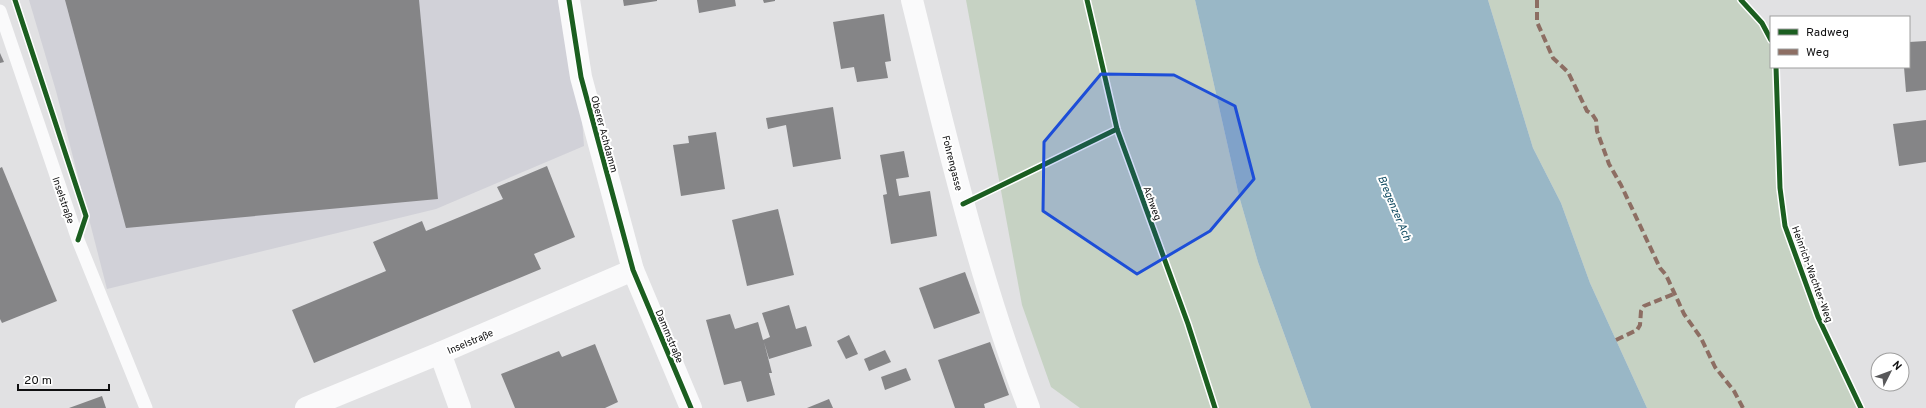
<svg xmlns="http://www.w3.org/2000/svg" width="1926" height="408" font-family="Overpass,sans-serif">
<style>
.built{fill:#d1d1d8}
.green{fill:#c6d2c3}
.water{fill:#99b7c6}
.building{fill:#858587}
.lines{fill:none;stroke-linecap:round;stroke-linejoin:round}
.lane{stroke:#fafafb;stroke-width:13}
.street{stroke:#fafafb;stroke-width:22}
.quiet{stroke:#8d6e63;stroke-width:4;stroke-dasharray:8 4;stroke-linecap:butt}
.cycleway-casing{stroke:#fff;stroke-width:8}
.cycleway{stroke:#1b5e20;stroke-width:5}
.marked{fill:#1d4ed8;fill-opacity:0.2;stroke:#1d4ed8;stroke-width:3;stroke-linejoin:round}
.labels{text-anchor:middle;stroke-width:4;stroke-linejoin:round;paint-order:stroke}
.street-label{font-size:10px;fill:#0f0f10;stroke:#fff}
.water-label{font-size:11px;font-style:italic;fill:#0e495f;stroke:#fff}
</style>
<rect width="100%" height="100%" fill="#e1e1e3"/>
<path class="built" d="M29,0H573L584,146L436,209L107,289L56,91Z"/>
<g class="green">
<path d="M966,0H1195L1239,196L1258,262L1311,408H1080L1051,387L1022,305Z"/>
<path d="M1488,0H1741C1751,10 1769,27 1771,41C1772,50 1771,59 1771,67H1776L1780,188L1785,226L1818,317L1861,408H1647L1590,283L1561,203L1533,148Z"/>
</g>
<path class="water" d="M1195,0H1488L1533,148L1561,203L1590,283L1647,408H1311L1258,262L1239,196Z"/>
<g class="building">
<path d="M65,0H419L438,199L126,228Z"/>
<path d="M623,0H657V1L624,6Z"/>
<path d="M697,0H735L736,6L699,13Z"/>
<path d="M763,0H775V1L764,3Z"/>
<path d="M884,14L891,61L885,62L888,78L857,82L854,67L841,69L833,22Z"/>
<path d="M1926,41V90L1906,92L1904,67H1909V42Z"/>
<path d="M0,53L4,62L0,63Z"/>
<path d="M833,107L841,159L793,167L786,125L768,129L766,118Z"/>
<path d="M1926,120V162L1899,166L1893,124Z"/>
<path d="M716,132L725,189L681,196L673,145L689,143L688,136Z"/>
<path d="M904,151L909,177L896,179L899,196L930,191L937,236L891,244L883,195L887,194L880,155Z"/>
<path d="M547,166L575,237L534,254L541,269L314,363L292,310L386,271L373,242L422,221L426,231L503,199L497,187Z"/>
<path d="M2,167L57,301L2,323L0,319V168Z"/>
<path d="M778,209L794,275L747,286L732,220Z"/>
<path d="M965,272L980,313L934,329L919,288Z"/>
<path d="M789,305L796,329L806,326L812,346L769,359L764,342L772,373H769L775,395L747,402L741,381L724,385L706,320L730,314L735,329L758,322L763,340L770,337L762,313Z"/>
<path d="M849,335L858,354L846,359L837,341Z"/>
<path d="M990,342L1009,395L984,404L985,408H955L938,360Z"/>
<path d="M595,344L618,402L605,408H515L501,374L559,351L562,357Z"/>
<path d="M885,350L891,362L869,371L864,359Z"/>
<path d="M906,368L911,380L885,390L881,377Z"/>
<path d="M102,396L106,408H69Z"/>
<path d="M829,399L833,408H807Z"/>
</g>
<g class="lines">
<path class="lane" d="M0,11L78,240L146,408"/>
<g class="street">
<path d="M569,0L581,77L633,270L691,408"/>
<path d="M912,0C946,137 978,276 1029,408"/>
<path d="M440,353L460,408"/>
<path d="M306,408L440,353L633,270"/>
</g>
<g class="quiet">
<path d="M1537,0V22L1553,58L1568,72L1587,111L1592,114L1596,120L1597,131L1609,164L1621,185L1660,268L1666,275L1684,314L1701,338L1715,367L1734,391L1743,408"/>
<path d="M1616,340L1637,330L1640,325L1641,311L1644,306L1674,294"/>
</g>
<g class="cycleway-casing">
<g id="cycleway">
<path d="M15,0L86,216L78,240"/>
<path d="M569,0L581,77L633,270L691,408"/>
<path d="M1087,0L1117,129L1188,324L1215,408"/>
<path d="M1741,0L1762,23L1771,40"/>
<path d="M1776,67L1780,188L1785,226L1818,317L1861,408"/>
<path d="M963,204L1117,129"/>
</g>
</g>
<use href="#cycleway" class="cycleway"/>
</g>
<path class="marked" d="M1101,74L1174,75L1235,106L1254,179L1210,231L1137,274L1043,211L1044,142Z"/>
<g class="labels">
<g class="street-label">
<text transform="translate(605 134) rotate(75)" y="4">Oberer Achdamm</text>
<text transform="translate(953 163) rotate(76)" y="4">Fohrengasse</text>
<text transform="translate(64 200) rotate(71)" y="4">Inselstraße</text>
<text transform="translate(1153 203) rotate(70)" y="4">Achweg</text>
<text transform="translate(1813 274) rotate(70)" y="4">Heinrich-Wachter-Weg</text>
<text transform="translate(670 336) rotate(67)" y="4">Dammstraße</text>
<text transform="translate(470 341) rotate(-23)" y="4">Inselstraße</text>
</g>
<g class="water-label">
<text transform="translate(1395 208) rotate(67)" y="4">Bregenzer Ach</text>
</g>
</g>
<rect x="1770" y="16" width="140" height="52" fill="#ffffff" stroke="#9f9f9f"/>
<rect x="1778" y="29" width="20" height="6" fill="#1b5e20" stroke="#9f9f9f"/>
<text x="1806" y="36" font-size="12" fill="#0f0f10">Radweg</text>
<rect x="1778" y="49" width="20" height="6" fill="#8d6e63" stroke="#9f9f9f"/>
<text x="1806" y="56" font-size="12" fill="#0f0f10">Weg</text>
<g transform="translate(1890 372) rotate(48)"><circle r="19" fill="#ffffff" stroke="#9f9f9f"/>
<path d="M0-3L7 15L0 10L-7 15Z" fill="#58585a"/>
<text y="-6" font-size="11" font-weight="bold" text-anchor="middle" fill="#0f0f10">N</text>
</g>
<path d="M18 384v6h91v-6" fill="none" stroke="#0f0f10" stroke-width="2"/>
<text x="24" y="384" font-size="12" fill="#0f0f10" stroke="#ffffff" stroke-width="3" paint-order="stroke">20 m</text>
</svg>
